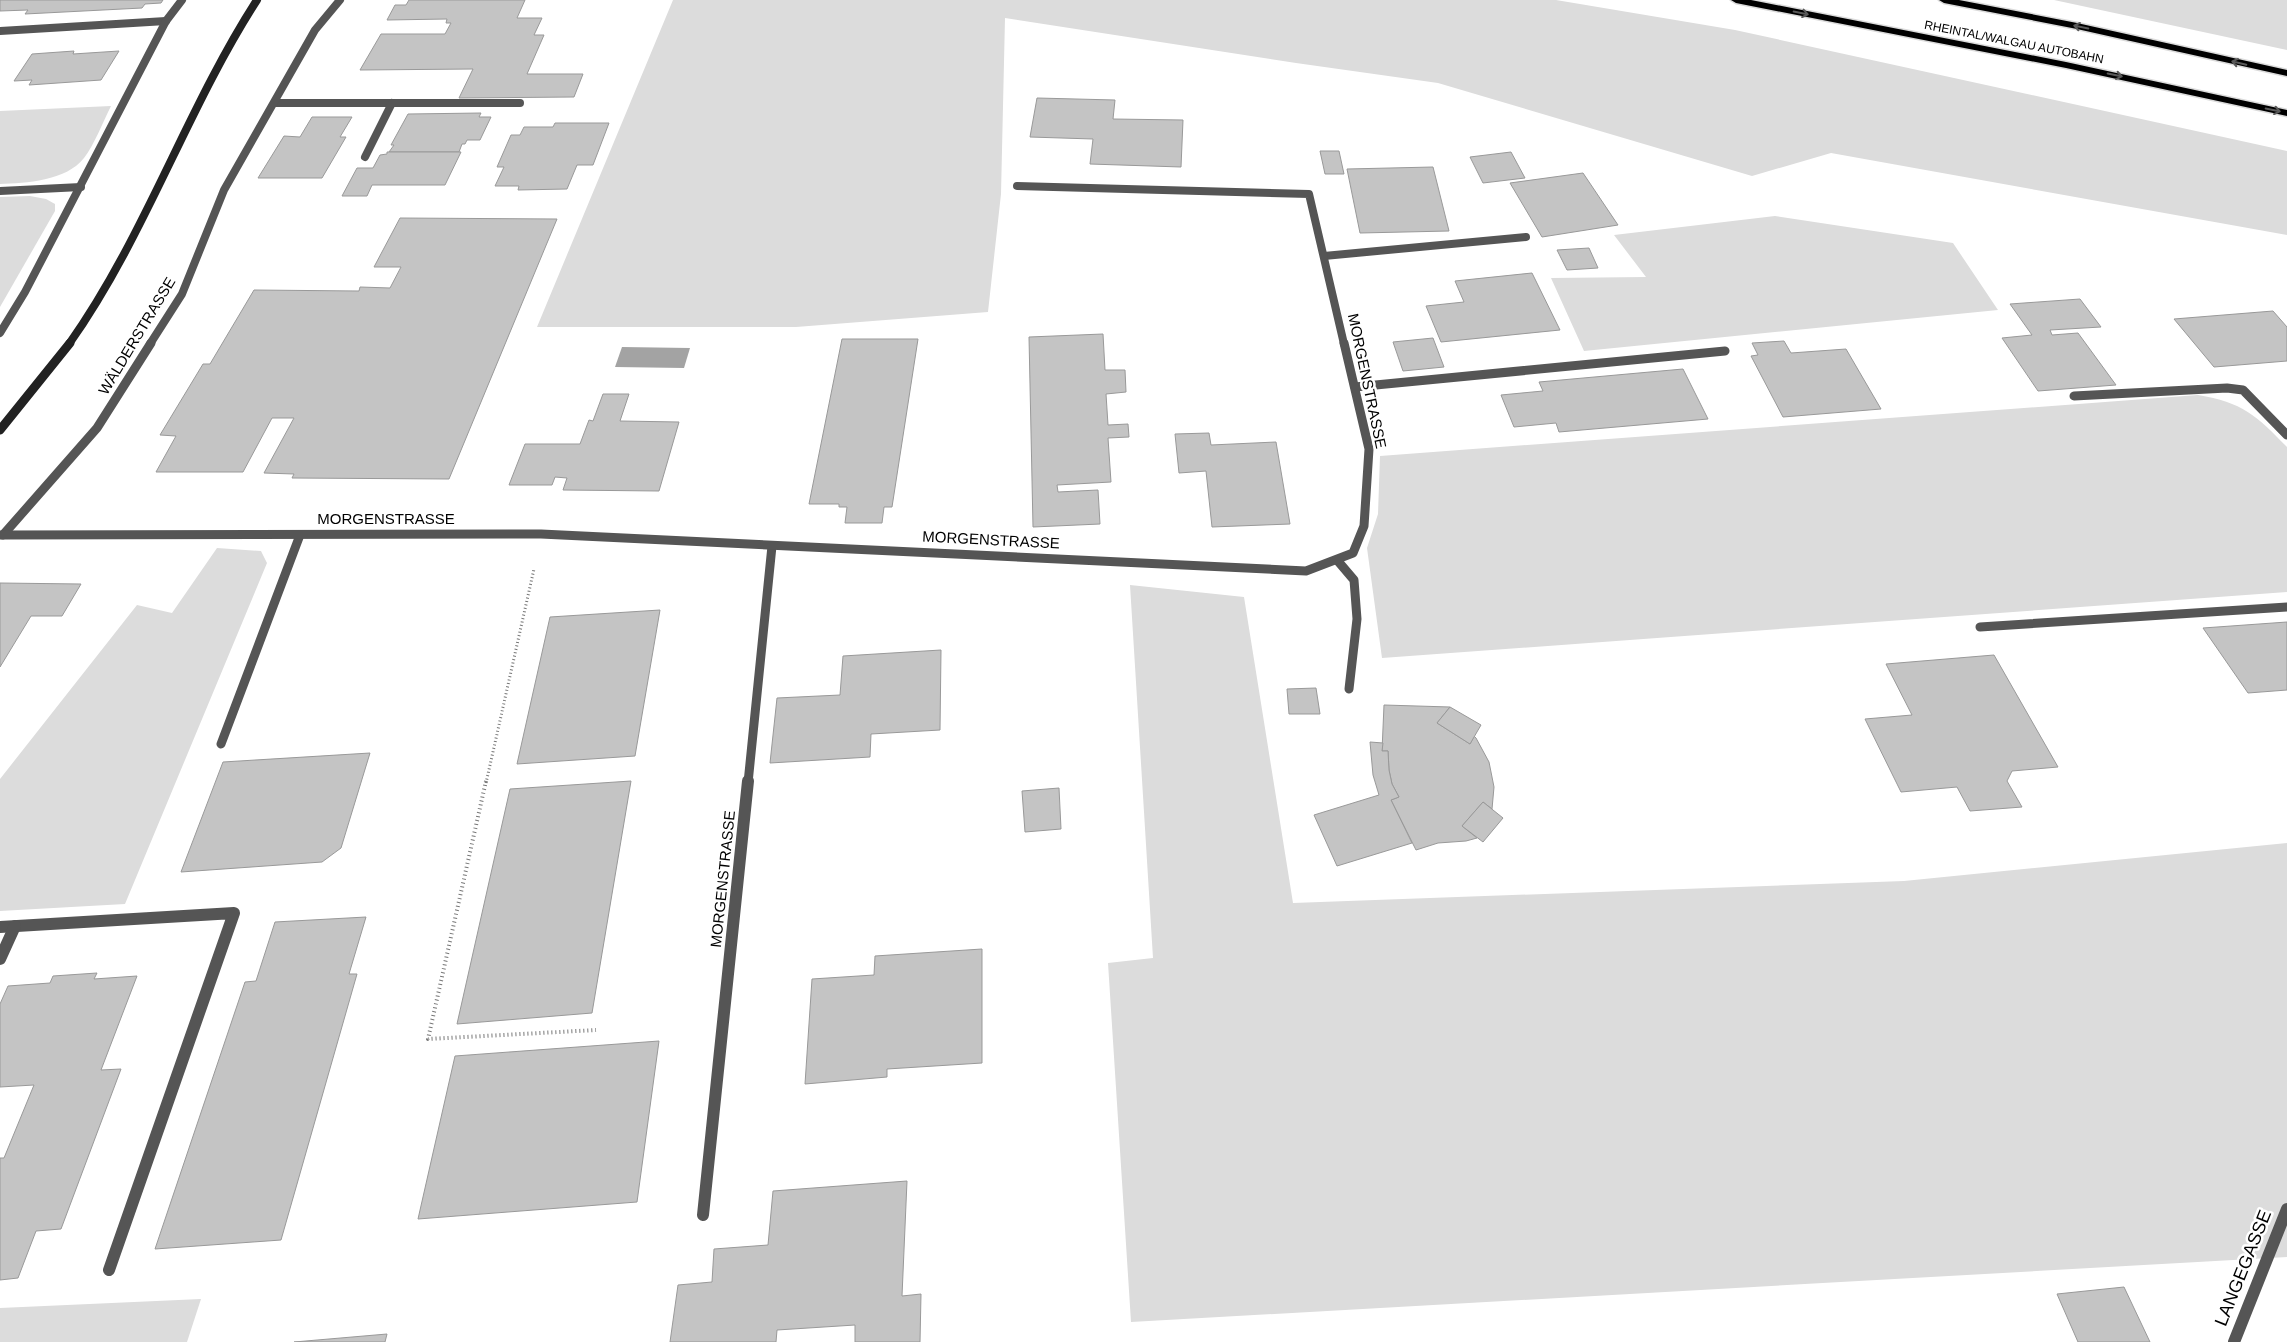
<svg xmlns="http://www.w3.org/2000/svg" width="2287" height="1342" font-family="Helvetica,sans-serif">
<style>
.green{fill:#dcdcdc}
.water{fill:#a3a3a3}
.building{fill:#c4c4c4;stroke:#999}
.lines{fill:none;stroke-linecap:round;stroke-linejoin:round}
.highway-casing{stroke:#dbdbdb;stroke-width:3}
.path-far1{stroke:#777;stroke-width:3;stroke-dasharray:1 2.5;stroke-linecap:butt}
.path{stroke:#777;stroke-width:4;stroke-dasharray:1 3;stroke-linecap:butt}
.lane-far2{stroke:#555;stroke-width:8}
.lane-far1{stroke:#555;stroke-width:9}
.lane{stroke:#555;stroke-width:12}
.street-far2{stroke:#555;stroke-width:8}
.street-far1{stroke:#555;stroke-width:9}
.street{stroke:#555;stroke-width:12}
.secondary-far1{stroke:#222;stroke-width:8}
.secondary{stroke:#222;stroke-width:9}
.highway{fill:#000;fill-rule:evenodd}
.oneway{stroke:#595959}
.labels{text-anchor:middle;stroke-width:5;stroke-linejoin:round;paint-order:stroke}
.far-street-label{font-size:12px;fill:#000;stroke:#fff}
.street-label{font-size:15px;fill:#000;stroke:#fff}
.near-street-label{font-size:18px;fill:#000;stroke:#fff}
</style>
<rect width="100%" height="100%" fill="#fff"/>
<g class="green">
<path d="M673,0H1556L1735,30L2287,151V235L1831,153L1752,176L1438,83L1296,63L1005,18L1001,194L988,312L796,327H537Z"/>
<path d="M2054,0H2287V50Z"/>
<path d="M111,106C103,122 94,145 84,158C66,181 26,183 0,184V111Z"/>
<path d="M30,196L46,199L55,204V211L0,307V197Z"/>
<path d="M1775,216L1953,243L1998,310L1584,351L1551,278L1646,277L1614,235Z"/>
<path d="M2198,395C2242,402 2257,416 2287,447V592L1382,658L1367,548L1378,514L1380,456Z"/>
<path d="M217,548L261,551L267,563L125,904L0,911V779L137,605L172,613Z"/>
<path d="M1130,585L1244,597L1293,903L1904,881L2287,843V1257L1131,1322L1108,963L1153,958Z"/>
<path d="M201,1299L187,1342H0V1308Z"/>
</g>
<path class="water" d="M622,347L690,348L684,368L615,367Z"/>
<g class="building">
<path d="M0,0H163L161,3L145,4L142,8L25,14L28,10L0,11Z"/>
<path d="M409,0H525L517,18H542L534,35H544L527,74H583L574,97L459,98L473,69L360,70L381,34H445L451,23H446L447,19L387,20L395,5H406Z"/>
<path d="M74,51L73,54L119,51L101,80L29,85L32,80L14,81L32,54Z"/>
<path d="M1037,98L1115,100L1113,119L1183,120L1181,167L1090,164L1093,139L1030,137Z"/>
<path d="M481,113L479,117H491L480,140H467L465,144H462L459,152H389L394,145H391L408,114Z"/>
<path d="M312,117H352L340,137H346L322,178H258L284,136L300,137Z"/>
<path d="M555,123H609L593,165H577L567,189L518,190L519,186H495L504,167H497L511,135H520L524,127H553Z"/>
<path d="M1320,151H1339L1344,174H1325Z"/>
<path d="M387,152H461L445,185H372L367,196H342L357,168H373L380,155L387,154Z"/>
<path d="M1511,152L1525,178L1483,183L1470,157Z"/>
<path d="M1433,167L1449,231L1360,233L1347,169Z"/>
<path d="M1583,173L1618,225L1542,237L1510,183Z"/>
<path d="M400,218L557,219L449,479L292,478L294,474L264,473L294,418H272L243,472H156L176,436L160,435L203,364H210L254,290L359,291L360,287L390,288L401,267H374Z"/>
<path d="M1589,248L1598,268L1567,270L1557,250Z"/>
<path d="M1532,273L1560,330L1441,342L1426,306L1464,302L1455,281Z"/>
<path d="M2080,299L2101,327L2050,330L2052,335L2078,333L2116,385L2038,391L2002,338L2032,335L2010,304Z"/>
<path d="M2273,311L2287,327V361L2214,367L2174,319Z"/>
<path d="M1103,334L1105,370H1125L1126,392L1106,394L1108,425L1128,424L1129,437L1108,438L1111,482L1057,485L1058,492L1098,490L1100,524L1033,527L1029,337Z"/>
<path d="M1433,338L1444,367L1403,371L1393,342Z"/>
<path d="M842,339H918L892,507H884L882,523H845L847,507H839V504H809Z"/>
<path d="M1784,341L1791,353L1846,349L1881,409L1783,417L1751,356L1758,355L1752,343Z"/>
<path d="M1683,369L1708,419L1559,432L1556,423L1514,427L1501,395L1543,391L1539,382Z"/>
<path d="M603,394H629L620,421L679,422L659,491L563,490L567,478L555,477L552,485H509L525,444H580L589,420L593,421Z"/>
<path d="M1209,433L1211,445L1276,442L1290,524L1212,527L1206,471L1179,473L1175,434Z"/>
<path d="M0,583L81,584L62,616H31L0,667Z"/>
<path d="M660,610L635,756L517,764L550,617Z"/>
<path d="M2287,622V690L2248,693L2203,628Z"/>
<path d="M941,650L940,730L871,734L870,757L770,763L777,698L840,695L843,656Z"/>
<path d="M1994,655L2058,767L2012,771L2007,781L2022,807L1970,811L1957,787L1901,792L1865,719L1912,715L1886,664Z"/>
<path d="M1316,688L1320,714H1289L1287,689Z"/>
<path d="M1384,705L1450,707L1437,723L1470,744L1474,736L1476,738L1489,762L1494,787L1492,809L1483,802L1462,826L1477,838L1466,841L1438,843L1416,850L1391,800L1399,797L1392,784L1389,770L1388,751H1382Z"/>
<path d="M1450,707L1481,725L1470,744L1437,723Z"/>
<path d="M1370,742L1383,743L1382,751H1388L1389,770L1392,784L1399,797L1391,800L1412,843L1337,866L1314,815L1379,795L1373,775Z"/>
<path d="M370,753L341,848L322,862L181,872L223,762Z"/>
<path d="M631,781L592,1013L457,1024L510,789Z"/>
<path d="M1059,788L1061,829L1025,832L1022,791Z"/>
<path d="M1483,802L1503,818L1483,842L1462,826Z"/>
<path d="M366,917L349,974H357L281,1240L155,1249L245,982L256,981L275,922Z"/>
<path d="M982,949V1063L887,1069V1077L805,1084L812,979L874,975L875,956Z"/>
<path d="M97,973L94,979L137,976L101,1070L121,1069L61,1229L36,1231L18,1278L0,1280V1158H4L34,1085L0,1087V1004L8,986L50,983L53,976Z"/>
<path d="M659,1041L637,1202L418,1219L455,1056Z"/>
<path d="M907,1181L902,1296L921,1294L920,1342H855V1325L777,1330L776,1342H670L678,1285L712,1282L714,1249L768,1245L773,1191Z"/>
<path d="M2124,1287L2150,1342H2078L2057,1294Z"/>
<path d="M387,1334L385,1342H294Z"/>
</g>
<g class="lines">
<g class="highway-casing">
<g id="highway">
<path d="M1731,0H1751L2066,62L2287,110V116L2066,68L1736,3Z"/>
<path d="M1939,0H1959L2077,23L2287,70V76L2077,29L1944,3Z"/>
</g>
</g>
<path class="path-far1" d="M486,783L534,569"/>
<path class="path" d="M486,781L428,1039L596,1030"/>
<g class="lane-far2">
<path d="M0,31L166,21"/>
<path d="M275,103H520"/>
<path d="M365,157L392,103"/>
<path d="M0,191L81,187"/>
<path d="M1324,256L1526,237"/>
<path d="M0,333L25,292L166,21L182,0"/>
<path d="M150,344L182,294L224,190L315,30L340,0"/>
</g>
<g class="lane-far1">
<path d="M1355,387L1725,351"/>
<path d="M2074,396L2227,388L2243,390L2287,435"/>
<path d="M3,535L97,428L151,343"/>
<path d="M1337,560L1354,580L1357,619L1349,689"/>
<path d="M1980,627L2287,607"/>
<path d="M221,744L300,535"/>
<path d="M748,783L772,546"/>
</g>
<g class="lane">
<path d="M0,927L234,913L109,1270"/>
<path d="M0,959L15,926"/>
<path d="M703,1215L748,781"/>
</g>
<path class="street-far2" d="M1017,186L1309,194L1344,344"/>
<path class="street-far1" d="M0,535L541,534L1306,571L1353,553L1364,526L1369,449L1344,343"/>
<path class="street" d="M2234,1342L2287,1209"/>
<path class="secondary-far1" d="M69,344C145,237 186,110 257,0"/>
<path class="secondary" d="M0,430L70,343"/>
<use href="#highway" class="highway"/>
</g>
<defs><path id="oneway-shaft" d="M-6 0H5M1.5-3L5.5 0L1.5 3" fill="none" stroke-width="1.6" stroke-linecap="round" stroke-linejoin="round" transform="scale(1.25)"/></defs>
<g class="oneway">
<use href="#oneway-shaft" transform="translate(1801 13) rotate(11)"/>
<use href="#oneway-shaft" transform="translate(2081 27) rotate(-168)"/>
<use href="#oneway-shaft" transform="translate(2239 63) rotate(-167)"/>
<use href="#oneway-shaft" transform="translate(2115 75) rotate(12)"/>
<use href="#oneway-shaft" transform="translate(2273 110) rotate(12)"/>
</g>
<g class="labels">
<g class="far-street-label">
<text transform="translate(2014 42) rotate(11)" y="4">RHEINTAL/WALGAU AUTOBAHN</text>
</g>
<g class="street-label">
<text transform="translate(137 336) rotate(-59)" y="5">WÄLDERSTRASSE</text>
<text transform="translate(1367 381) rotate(78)" y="5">MORGENSTRASSE</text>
<text x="386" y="524">MORGENSTRASSE</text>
<text transform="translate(991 540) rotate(3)" y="5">MORGENSTRASSE</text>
<text transform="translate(723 879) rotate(-84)" y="5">MORGENSTRASSE</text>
</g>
<g class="near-street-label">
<text transform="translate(2243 1268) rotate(-68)" y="6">LANGEGASSE</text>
</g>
</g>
</svg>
